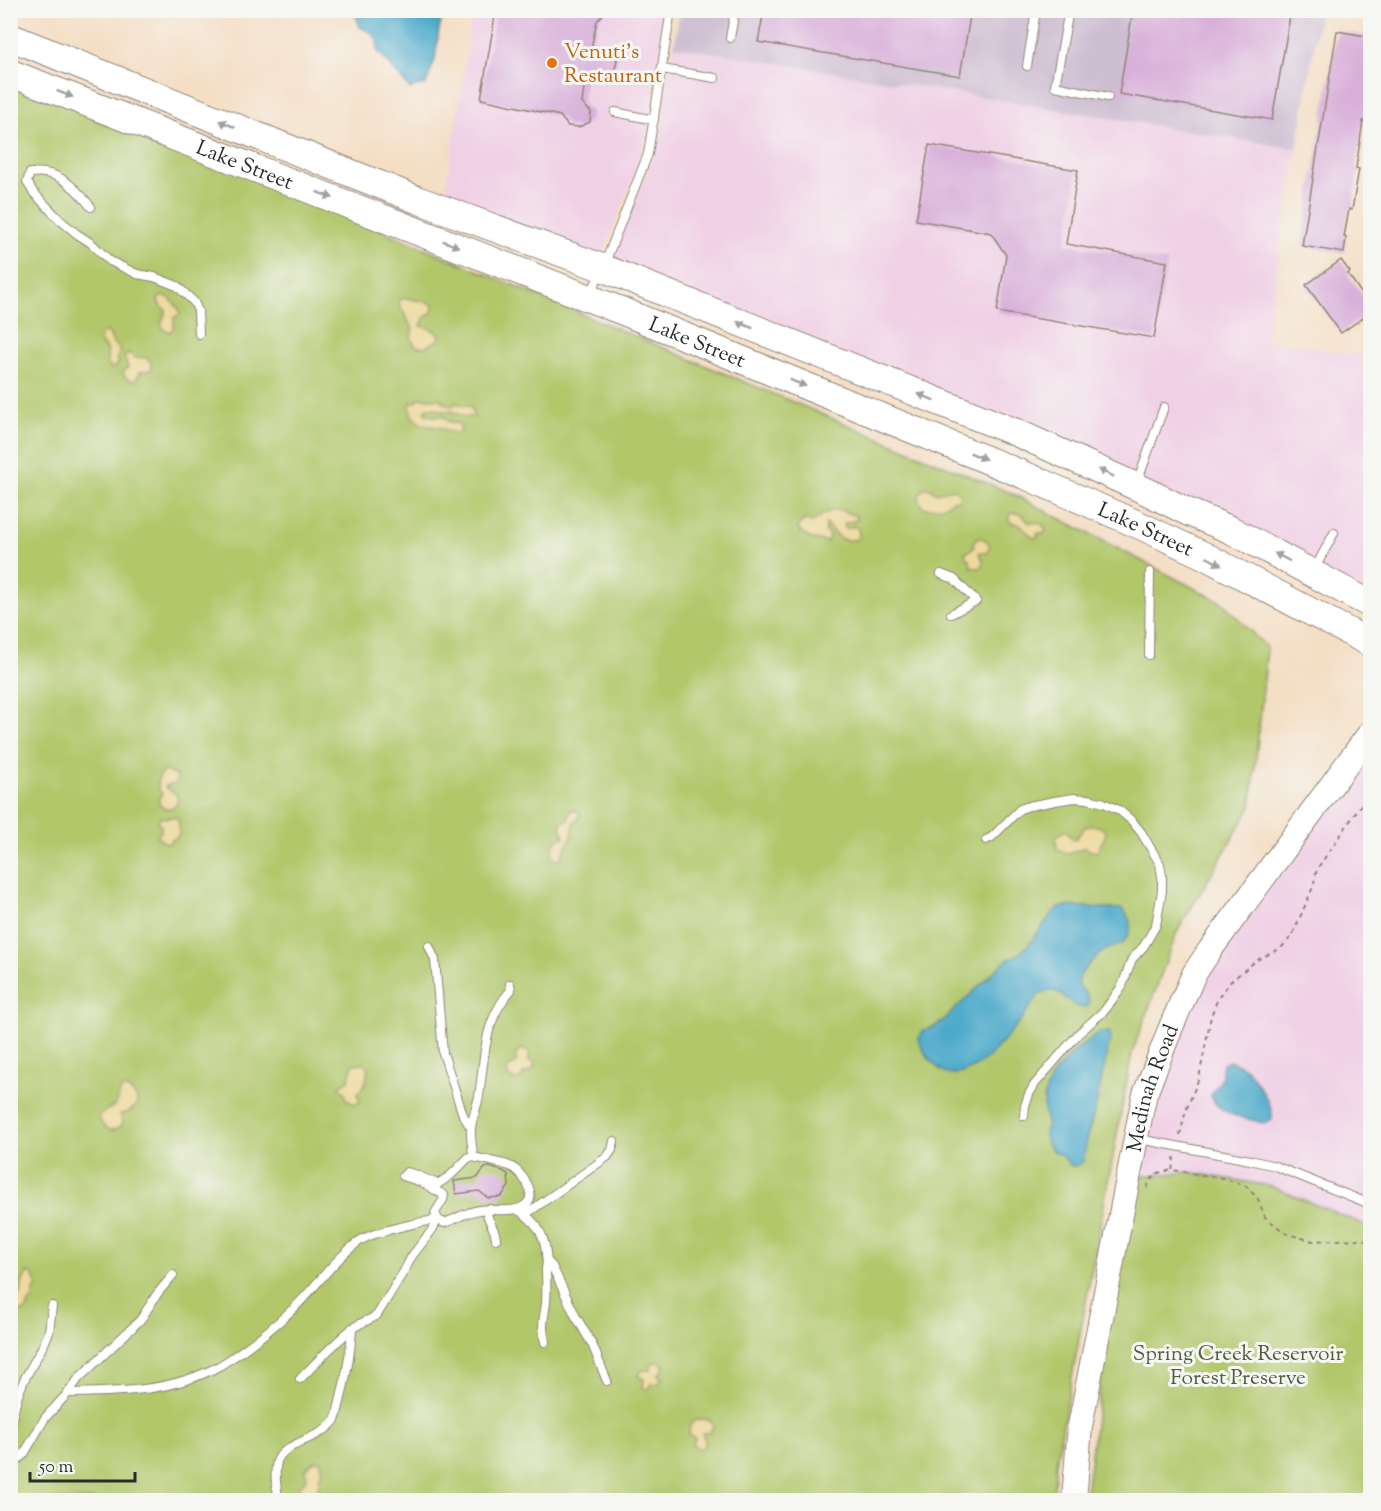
<svg xmlns="http://www.w3.org/2000/svg" width="1381" height="1511" font-family="'Sorts Mill Goudy',serif">
<style>
.built{fill:#f0d0e5}
.industrial{fill:#cebed2}
.green{fill:#b1c76b;stroke:#6e794b;stroke-width:1.5}
.sand{fill:#eeda9e;stroke:#8c8264;stroke-width:1.5}
.water{fill:#4ca9ca;stroke:#3c6a7a;stroke-width:1.5}
.building{fill:#d9b0da}
.lines{fill:none;stroke-linecap:round;stroke-linejoin:round}
.lane-casing{stroke:#908478;stroke-width:10}
.secondary-casing{stroke:#908478;stroke-width:26}
.primary-casing{stroke:#908478;stroke-width:29}
.path{stroke:#908478;stroke-width:2;stroke-dasharray:4.5 4.5;stroke-linecap:butt}
.lane{stroke:#fff;stroke-width:8}
.secondary{stroke:#fff;stroke-width:24}
.primary{stroke:#fff;stroke-width:27}
.oneway{fill:#a0a0a0}
.food-dot{fill:#e8710a;stroke:#f6f6f2;stroke-width:2}
.labels{text-anchor:middle;stroke-width:6;stroke-linejoin:round;paint-order:stroke}
.food-label{font-size:21px;fill:#c56008;stroke:#f6f6f2;text-anchor:start}
.street-label{font-size:21px;fill:#2b2b2b;stroke:#f6f6f2}
.park-label{font-size:21px;fill:#535a3e;stroke:#f6f6f2}
</style>
<rect width="100%" height="100%" fill="#f6f6f2"/>
<filter id="ink" filterUnits="userSpaceOnUse"><feTurbulence type="fractalNoise" baseFrequency=".0167" numOctaves="2"/><feDisplacementMap in="SourceGraphic" scale="12" xChannelSelector="R" yChannelSelector="G"/><feConvolveMatrix kernelMatrix="1 2 1 2 8 2 1 2 1" color-interpolation-filters="sRGB"/></filter>
<filter id="wash" filterUnits="userSpaceOnUse"><feTurbulence type="fractalNoise" baseFrequency=".008" numOctaves="4" result="noise"/><feDisplacementMap in="SourceGraphic" scale="24" xChannelSelector="R" yChannelSelector="G"/><feGaussianBlur stdDeviation="1.35" result="paint"/><feColorMatrix in="noise" values="0 0 0 0 0 0 0 0 0 0 0 0 0 0 0 0 0 1.4 0 .05"/><feComposite in="paint" operator="in"/></filter>
<g filter="url(#wash)">
<rect width="100%" height="100%" fill="#f4dec4"/>
<g class="built">
<path d="M473,11H668L644,150L600,260L444,201Z"/>
<path d="M674,46L1297,149L1265,339L1370,357V598L608,265L653,157Z"/>
<path d="M1370,750V1227L1270,1186L1136,1176L1147,1116L1200,982Z"/>
</g>
<path class="industrial" d="M680,11H1320L1297,149L674,46Z"/>
<g class="green">
<path d="M10,75L1013,494L1223,603L1267,648L1251,807L1177,932L1132,1053L1056,1463L1053,1500H11Z"/>
<path d="M1188,1172L1270,1186L1370,1227V1500H1085L1128,1177Z"/>
</g>
<g class="sand">
<path d="M163,296L170,298C173,305 179,304 180,314L174,318V327L170,332L163,329C159,319 165,319 166,310L160,306L158,300L160,297Z"/>
<path d="M405,298L428,302L433,305C433,312 432,314 425,317L421,326C428,327 434,330 440,335L439,340L424,347H417C411,341 410,337 413,329L400,307L399,300Z"/>
<path d="M106,332L109,333L113,343L119,348V355L116,358L119,363L116,367L111,368C105,362 108,359 107,352C106,347 102,345 100,341L102,333Z"/>
<path d="M129,353L136,358C145,355 154,361 151,370L140,372L136,380L133,381L126,378L123,374L125,370L128,367L124,357Z"/>
<path d="M419,398L440,399L446,404L452,406L456,403L471,407L474,416C464,420 460,414 451,411C450,411 443,411 441,411C436,409 434,407 427,408L424,411L426,414L432,416H443L448,421L459,424L461,428L460,432C451,435 446,429 438,427C435,426 431,427 428,426C416,423 408,416 411,402H416Z"/>
<path d="M924,488H931L936,493L954,489L960,494L959,499L956,501L952,500C945,509 935,507 925,508C916,500 917,497 924,488Z"/>
<path d="M840,510L856,516L857,520L845,523L844,526L846,528H850L854,526L858,529L859,535L857,539C841,544 836,535 826,524L825,531L829,534V538L827,542L809,538L799,530L798,526L804,520H808L811,523C823,515 825,511 840,510Z"/>
<path d="M1014,513C1022,513 1024,517 1029,523L1031,522L1039,523L1046,528L1045,532L1043,534L1039,533L1037,534L1038,537L1033,538L1021,525L1012,523L1008,519L1011,514Z"/>
<path d="M978,537L986,540L990,545L987,553L980,552L979,554L983,560L982,566L979,568L971,567L970,560L966,558L965,553L974,548L973,542Z"/>
<path d="M166,771L177,776V781L173,785L169,784L165,787L176,794L178,799L176,805L171,808L165,809L159,804V798L162,794C156,786 156,781 162,772Z"/>
<path d="M571,810L577,811L580,813L579,817L574,823L572,836L565,849L561,859L558,860L552,856C553,845 553,839 564,837L561,826L562,821L568,820L569,815Z"/>
<path d="M175,817L179,821V833L177,838L172,839L169,844L165,843L157,836L161,831V826L158,823L159,818Z"/>
<path d="M1088,826C1096,826 1103,825 1106,834L1097,852L1091,851L1085,847L1069,854L1057,849L1056,837L1065,830L1068,832L1071,837L1075,839L1085,827Z"/>
<path d="M522,1049L528,1052L530,1057L528,1061H533L535,1066L531,1071L523,1074L522,1078L517,1080L511,1079L507,1074L508,1068L516,1063V1054L519,1050Z"/>
<path d="M364,1063L368,1067L366,1082L357,1094L360,1101L358,1103H352L346,1099L345,1092L342,1090L340,1086L349,1080L351,1069L354,1064Z"/>
<path d="M124,1088C132,1091 138,1096 137,1105L129,1112L120,1114L123,1123C114,1136 101,1129 99,1115C105,1109 115,1109 118,1100C119,1097 119,1094 120,1091Z"/>
<path d="M27,1273H30L33,1275L37,1283L36,1288L34,1291L33,1299L28,1304V1308L25,1311L20,1312C14,1309 10,1304 12,1297L21,1295L22,1283Z"/>
<path d="M653,1362H660L663,1364V1370L658,1374L662,1379L657,1384H651L649,1389H645L643,1387L644,1379L638,1376L642,1370H650Z"/>
<path d="M700,1419C707,1419 712,1419 713,1427L709,1433H702C703,1436 706,1440 705,1444C703,1450 697,1448 693,1445L695,1438L689,1434C689,1425 691,1421 700,1419Z"/>
<path d="M317,1460L321,1462L323,1471L319,1477C322,1484 317,1487 316,1494L320,1496L322,1500H300L299,1486L306,1480L307,1474L305,1471L311,1463Z"/>
</g>
<g class="water">
<path d="M354,11H444L439,29L435,60L426,84L410,89L378,51L377,40L372,33L360,27Z"/>
<path d="M1067,906L1122,909C1134,920 1132,933 1122,944C1117,946 1113,947 1108,949C1099,953 1076,973 1079,984C1080,989 1087,995 1089,999L1088,1005L1084,1008L1076,1006L1057,992L1049,990L1039,994L1022,1019L990,1056L976,1066L962,1073L954,1074H947L939,1069L929,1059L920,1044L919,1038L923,1031L936,1026L947,1017L1004,962L1020,953L1030,943L1054,911L1059,908Z"/>
<path d="M1099,1032H1109L1111,1035L1095,1110L1087,1137L1084,1160L1078,1165L1074,1166L1069,1165C1068,1163 1064,1158 1063,1157C1057,1152 1049,1151 1046,1142C1043,1134 1048,1127 1046,1119C1045,1112 1045,1118 1044,1110C1041,1073 1074,1052 1099,1032Z"/>
<path d="M1229,1061C1236,1063 1242,1065 1247,1070C1254,1077 1275,1108 1272,1118C1271,1120 1270,1121 1269,1122L1263,1123C1245,1118 1218,1115 1211,1096C1213,1090 1219,1085 1221,1079C1223,1073 1221,1070 1223,1064Z"/>
</g>
<g id="blocks">
<g class="building">
<path d="M496,10H607L597,21L591,48L618,53L614,76L586,74L582,103L591,112L590,122L579,127L568,126L560,116L481,99Z"/>
<path d="M764,10H971L960,76L758,42Z"/>
<path d="M1133,10H1291L1272,120L1119,94Z"/>
<path d="M1337,31L1371,37V90L1368,107H1369L1367,122L1363,121L1356,168L1359,169L1352,210L1349,209L1344,237H1346L1344,253L1302,246Z"/>
<path d="M929,145L1078,170L1066,244L1167,262L1154,338L997,312L1006,255L991,233L916,220Z"/>
<path d="M1341,260L1350,272L1348,274L1364,297L1366,296L1371,302V312L1341,333L1306,285Z"/>
<path d="M489,1167L503,1171L508,1174L509,1186L501,1197L488,1198L479,1191L456,1194L454,1181L477,1178L485,1168Z"/>
</g>
</g>
</g>
<g filter="url(#ink)">
<use href="#blocks" fill-opacity="0" stroke="#908478" stroke-width="1.5"/>
<g class="lines">
<g class="lane-casing">
<g id="lane">
<path d="M1069,10L1055,86L1108,97"/>
<path d="M730,38L735,10"/>
<path d="M1027,66L1036,10"/>
<path d="M662,69L715,78"/>
<path d="M615,112L654,120"/>
<path d="M91,207C80,193 64,175 45,173C40,172 35,173 30,173L27,182L33,192L60,220L77,234L91,243L110,261L137,274L154,277L177,286L194,302L198,311L199,334"/>
<path d="M590,294L603,268L648,154L671,10"/>
<path d="M1137,483L1164,407"/>
<path d="M1314,570L1334,533"/>
<path d="M941,574L954,579L976,601L951,614"/>
<path d="M1149,655L1150,572"/>
<path d="M986,840L992,837L1020,809L1029,806L1055,801L1074,798L1088,799L1104,803L1119,810L1132,821L1141,832L1160,864L1162,876V891L1156,925L1144,946L1132,959L1122,986L1105,1010L1078,1034L1035,1084L1029,1094L1025,1106L1024,1116"/>
<path d="M429,946L435,960L443,1053L463,1115L471,1128"/>
<path d="M1139,1139L1250,1160L1275,1166L1370,1204"/>
<path d="M473,1157C473,1148 470,1137 471,1129C472,1118 477,1107 479,1096C485,1057 483,1021 511,990L510,984"/>
<path d="M489,1209L487,1215L495,1233L496,1239"/>
<path d="M516,1209C534,1219 544,1232 546,1253C546,1259 548,1262 546,1268C546,1279 547,1291 546,1303C544,1318 541,1326 545,1342"/>
<path d="M526,1214L607,1157L612,1150L614,1141"/>
<path d="M548,1262L552,1266L575,1315L592,1344L607,1381"/>
<path d="M68,1393C120,1392 172,1392 219,1366C243,1352 274,1327 294,1308C317,1286 335,1258 361,1240C376,1231 405,1226 422,1222C427,1222 432,1220 436,1220C439,1220 441,1221 444,1223C456,1219 466,1212 479,1210C492,1208 508,1213 520,1208C538,1201 529,1184 520,1174C511,1163 500,1164 487,1160C481,1159 476,1157 469,1157L451,1175L438,1184L414,1174L407,1172L403,1176L421,1182L444,1195L443,1200L435,1213L438,1219L432,1230L412,1256L404,1271L377,1315C369,1321 360,1322 352,1329C333,1344 317,1362 300,1379"/>
<path d="M10,1427L17,1398L24,1380L44,1344L49,1332L52,1306"/>
<path d="M10,1467L24,1454L45,1418L68,1393L79,1378L133,1327L141,1319L157,1294L173,1275"/>
<path d="M278,1500C277,1488 273,1470 278,1459C286,1442 322,1439 335,1420C338,1415 338,1408 340,1402C346,1377 351,1353 352,1328"/>
</g>
</g>
<g class="secondary-casing">
<g id="secondary">
<path id="s1" d="M1074,1500L1080,1426L1141,1112L1145,1094L1171,1027L1194,974L1210,950L1370,733"/>
</g>
</g>
<g class="primary-casing">
<g id="primary">
<path d="M10,37L418,200L603,268L1015,432L1146,491L1188,512L1231,530L1370,604"/>
<path id="s2" d="M10,73L627,313L1024,475L1139,525L1205,556L1370,643"/>
</g>
</g>
<g class="path">
<path d="M1180,1135L1186,1110L1199,1078L1211,1016L1218,998L1231,981L1257,960L1281,948L1292,936L1313,887L1317,869L1370,792"/>
<path d="M1172,1170L1175,1155"/>
<path d="M1147,1188L1150,1180L1158,1173L1172,1170L1223,1178L1246,1186L1258,1199L1265,1217L1287,1234L1313,1241L1360,1239L1370,1241"/>
</g>
<use href="#lane" class="lane"/>
<use href="#secondary" class="secondary"/>
<use href="#primary" class="primary"/>
</g>
<defs><path id="oneway-solid" d="M-6-.8H1V-3.2L6.5 0L1 3.2V.8H-6Z" transform="scale(1.5)"/></defs>
<g class="oneway">
<use href="#oneway-solid" transform="translate(65 94) rotate(21)"/>
<use href="#oneway-solid" transform="translate(227 124) rotate(-158)"/>
<use href="#oneway-solid" transform="translate(325 195) rotate(21)"/>
<use href="#oneway-solid" transform="translate(451 244) rotate(22)"/>
<use href="#oneway-solid" transform="translate(745 325) rotate(-158)"/>
<use href="#oneway-solid" transform="translate(798 383) rotate(22)"/>
<use href="#oneway-solid" transform="translate(926 397) rotate(-158)"/>
<use href="#oneway-solid" transform="translate(978 456) rotate(22)"/>
<use href="#oneway-solid" transform="translate(1106 473) rotate(-156)"/>
<use href="#oneway-solid" transform="translate(1282 557) rotate(-152)"/>
<use href="#oneway-solid" transform="translate(1214 561) rotate(28)"/>
</g>
</g>
<circle class="food-dot" cx="552" cy="63" r="6"/>
<g class="labels">
<g class="food-label">
<text x="564" y="58">Venuti's<tspan x="564" dy="24">Restaurant</tspan></text>
</g>
<g class="street-label">
<text dy="7" stroke="none"><textPath href="#s2" startOffset="252">Lake Street</textPath></text>
<text dy="7" stroke="none"><textPath href="#s2" startOffset="738">Lake Street</textPath></text>
<text dy="7" stroke="none"><textPath href="#s2" startOffset="1224">Lake Street</textPath></text>
<text dy="7" stroke="none"><textPath href="#s1" startOffset="420">Medinah Road</textPath></text>
</g>
<g class="park-label">
<text x="1238" y="1360">Spring Creek Reservoir<tspan x="1238" dy="24">Forest Preserve</tspan></text>
</g>
</g>
<rect width="1381" height="1511" fill="none" stroke="#f6f6f2" stroke-width="36"/>
<path d="M30 1472v9h105v-9" fill="none" stroke="#2b2b2b" stroke-width="3"/>
<text x="39" y="1472" font-size="18" fill="#2b2b2b" stroke="#f6f6f2" stroke-width="4.5" paint-order="stroke">50 m</text>
</svg>
